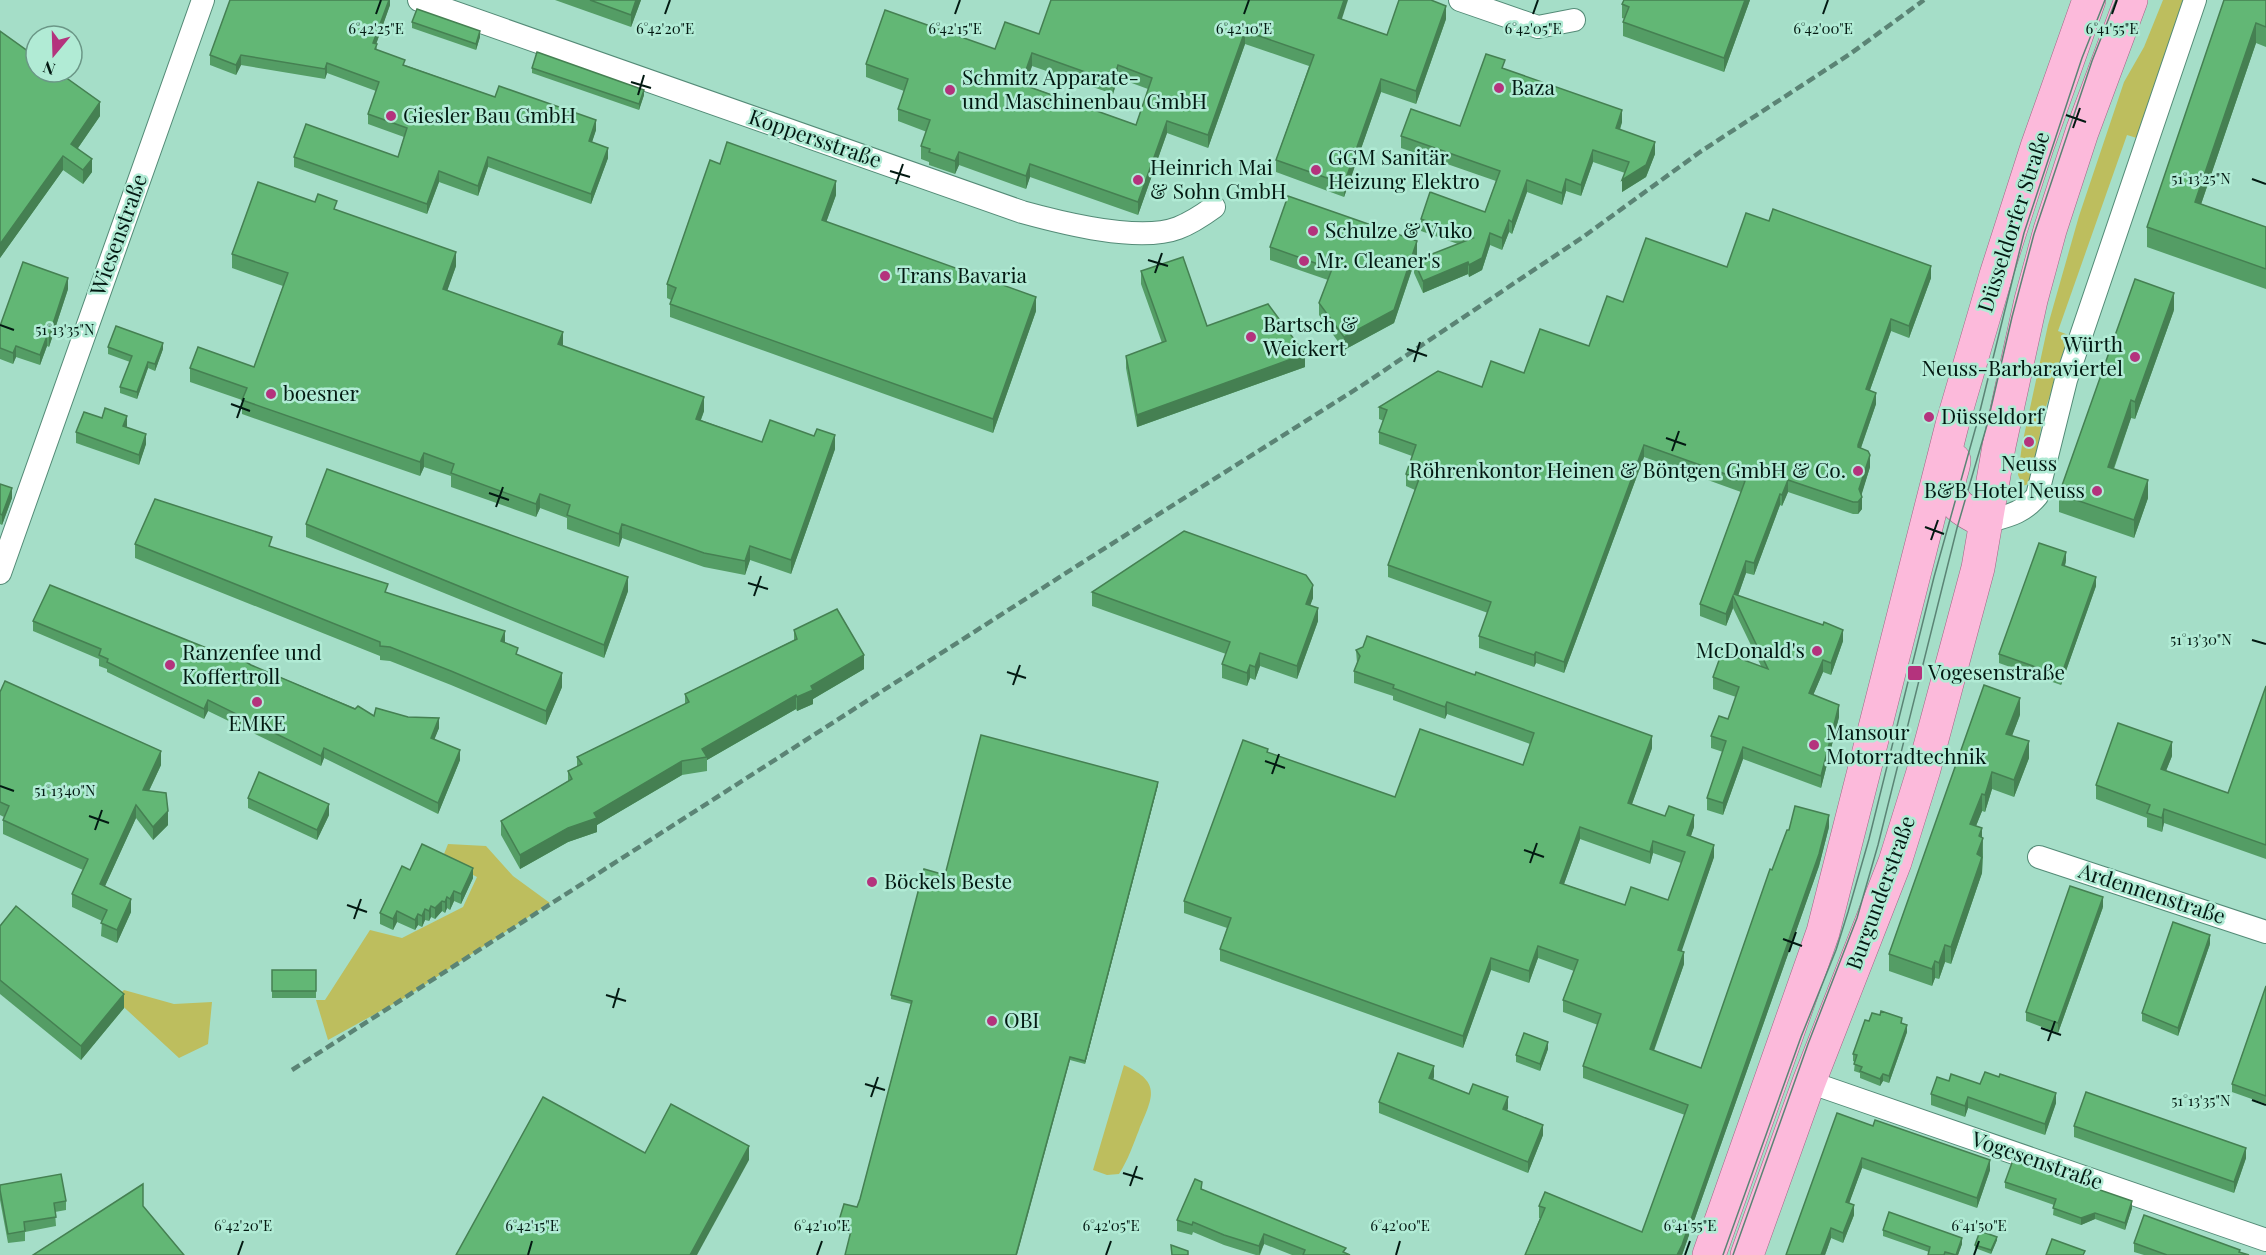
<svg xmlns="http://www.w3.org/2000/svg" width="2266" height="1255" font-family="'Playfair Display',serif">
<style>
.green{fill:#bdbe5e}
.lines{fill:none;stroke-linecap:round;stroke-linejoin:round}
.street-casing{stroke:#548b77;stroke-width:24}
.primary-casing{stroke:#a46485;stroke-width:34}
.street{stroke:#fff;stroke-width:22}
.primary{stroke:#fcbadb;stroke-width:33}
.tram{stroke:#5b8475;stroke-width:1.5}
.rail{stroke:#5b8475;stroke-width:4.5;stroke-dasharray:9 4.5;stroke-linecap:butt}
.wall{fill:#549d65;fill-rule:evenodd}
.shaded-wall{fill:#458052}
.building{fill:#62b775;stroke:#458052;stroke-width:1.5;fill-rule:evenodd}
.ticks{fill:none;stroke:#031912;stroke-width:2}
.poi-dot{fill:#b4337d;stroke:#b1ebd5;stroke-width:2}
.labels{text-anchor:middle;stroke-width:5;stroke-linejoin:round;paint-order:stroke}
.poi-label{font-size:21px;fill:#031912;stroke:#b1ebd5;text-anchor:start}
.street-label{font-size:21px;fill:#031912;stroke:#b1ebd5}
.ticks-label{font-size:15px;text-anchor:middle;fill:#031912;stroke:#b1ebd5;stroke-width:5;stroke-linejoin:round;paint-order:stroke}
</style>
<rect width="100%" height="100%" fill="#a5dec8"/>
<g class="green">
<path d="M2163,0H2185L2140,139L2127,135L2058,331L2071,336L2043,415L2036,459L2028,484L2023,486L2018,475L2022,445L2048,325L2079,216L2124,82L2144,47Z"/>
<path d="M448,844L486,846L513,876L550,903L406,997L328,1040L316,1000H325L370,930L402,938L463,907L477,877L442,859Z"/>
<path d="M124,990L174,1004L212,1002L208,1044L179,1058L115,999Z"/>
<path d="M1124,1065C1163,1083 1152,1098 1139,1130C1133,1145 1128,1160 1119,1174L1107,1175L1093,1170Z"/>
</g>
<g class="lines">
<g class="street-casing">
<g id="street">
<path d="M419,0L1022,212C1062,223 1139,243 1178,228C1191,223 1203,215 1214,207"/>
<path d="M1460,0L1538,27L1574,20"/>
<path d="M1986,522C2007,516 2022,514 2037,496L2066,380L2195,0"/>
<path d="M0,573L203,0"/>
<path d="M2039,857L2266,932"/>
<path d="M1809,1082L2266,1240"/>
</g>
</g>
<g class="primary-casing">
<g id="primary">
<path d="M1954,460C1954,466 1951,472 1950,478C1946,504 1967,513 1986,522"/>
<path d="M1709,1255L1823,932L1952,425L1996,275L2037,147L2089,0"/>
<path d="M1747,1255L1809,1082L1895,862L1924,769L1978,568L1999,446L2031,300L2050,230L2082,132L2131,0"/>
</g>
</g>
<use href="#street" class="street"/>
<use href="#primary" class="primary"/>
<g class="tram">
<path d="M1723,1255L1801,1037L1836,950L1848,912L1869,839L1934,577L1977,423L2024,233L2082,58L2105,0"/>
<path d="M1733,1255L1808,1044L1857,918L1878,845L1957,528L1987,425L2012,317L2034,234L2092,61L2116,0"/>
</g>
<path class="rail" d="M292,1070L1080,564L1361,386L1583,237L1700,152L1850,54L1924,0"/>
</g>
<g class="wall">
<path d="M390,0V5L376,44L377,50L405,65L495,97L596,130L592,142L608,158L591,204L488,167L478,196L439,182L427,214L294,167V157H398L404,137L368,124V114L376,91L327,73L325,79L241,65L236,75L210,65V55Z"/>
<path d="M555,0H641L631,27Z"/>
<path d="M1750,0L1724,72L1623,36V22L1625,19L1622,18V4Z"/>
<path d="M2266,0V47L2256,43L2201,204L2266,227V289L2147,247V227Z"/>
<path d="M1342,19L1387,35L1446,19L1416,104L1381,92L1344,197L1276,172V160L1309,66L1245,44L1208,148L1167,133L1138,215L1030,177L1026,189L959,165L955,174L929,165V162L921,159V146L927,132L898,121V109L904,91L866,77V64L995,49ZM1032,66L1113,94L1118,78L1148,89L1136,125L1025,85Z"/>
<path d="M412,22L480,37L476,50L412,28Z"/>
<path d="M0,31L100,116L78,148L92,172L83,184L63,170L0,258Z"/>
<path d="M532,68L644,95L639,110L532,73Z"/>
<path d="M1505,69L1622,122L1620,130L1655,154L1646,177L1622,192L1625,173L1593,162L1581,196L1566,191L1562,205L1527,192L1512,234L1509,232L1502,250L1490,245L1482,270L1469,277L1468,274L1423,293L1414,273V264L1394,323L1344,350L1319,315V303L1328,280L1270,260V247L1417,254L1415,261L1458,244L1421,231V219L1485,212L1496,181L1401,148V136L1460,126Z"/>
<path d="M720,164L836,195L826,222L1036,311L993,433L670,317V304L671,300L667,298V284Z"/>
<path d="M315,202L337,210L456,266L447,290L563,346L704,411L701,420L762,442L835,449L791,574L750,560L745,575L704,567L622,538L619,547L567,529V518L540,508L536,517L451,487V476L424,467L420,476L242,414V400L190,382V368L254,367L283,286L232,268V254Z"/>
<path d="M1727,267L1931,278L1909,338L1891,331L1870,390L1876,404L1861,448L1870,467L1861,495L1862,509L1858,514H1853L1788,492L1782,506L1780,505L1754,575L1746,573L1738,596L1843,641L1831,675L1823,672L1813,695L1839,717L1821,788L1743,759L1723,815L1707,810V798L1723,752L1711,748V736L1728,719L1736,697L1713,689V677L1761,666L1733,608L1726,626L1700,616V604L1741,492L1644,457L1564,673L1536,663L1534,667L1479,648V636L1488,613L1388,577V565L1415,490L1406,486V474L1412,456L1379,444V432L1384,421L1379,419V407L1482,387L1524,373L1589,346L1623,302Z"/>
<path d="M1141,271L1207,326L1305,367L1137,427L1126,368V356L1162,343L1141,284Z"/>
<path d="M68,289L49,347L47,346L40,365L16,357L13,364L0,359V326Z"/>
<path d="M2174,310L2135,419L2131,418L2114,469L2148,498L2134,538L2059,512V494Z"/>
<path d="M108,347L163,349L155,371L148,368L137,399L120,393V387L130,362L108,354Z"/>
<path d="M127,427L146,444L139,465L76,443V432Z"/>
<path d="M0,484L12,498L2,525L0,524Z"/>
<path d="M306,524L628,591L604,658L306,537Z"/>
<path d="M135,544L272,547L388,593L505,643L518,655L562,687L546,725L451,685L390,661L380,660V656L135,558Z"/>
<path d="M2066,561L2065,566L2096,586L2061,685L1999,663V654Z"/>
<path d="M1092,592L1313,598L1310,605L1318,621L1297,679L1260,666L1255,680L1250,678L1247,686L1222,678V664L1226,654L1092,606Z"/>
<path d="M33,621L239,661L251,665L374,716L439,728L434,739L460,760L438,814L324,758L321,766L208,711L204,719L107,672V669L99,666V659L33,631Z"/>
<path d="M794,630L864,669L813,699V704L797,711L796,709L707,760V771L682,775L597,825V832L568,842L520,869L501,835V821L568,781V771L577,767V757L685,704V694L794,640Z"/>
<path d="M1356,650L1652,748L1632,804L1694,827L1691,836L1714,857L1681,951L1684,964L1654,1051L1701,1068L1772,870L1829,827L1819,866L1682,1255H1525L1540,1218H1539V1206L1642,1232L1685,1115L1583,1078V1066L1598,1025L1563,1012V1000L1574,971L1538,958L1529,983L1491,970L1463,1048L1220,961V949L1227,928L1184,913V901L1268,753L1395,797L1523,765L1530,744L1447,714L1445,719L1393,700V696L1354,683V671L1357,663ZM1580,839L1650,864L1653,853L1681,863L1668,900L1625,905L1564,884Z"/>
<path d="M2266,686V859L2164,823L2162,832L2147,827V818L2096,799V785L2172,756L2166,771L2228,793Z"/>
<path d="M0,692L161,765L149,791L168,825L153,840L136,818L105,886L131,912L117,943L101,936L102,921L72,907V894L83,870L3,834V820L4,817L0,815Z"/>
<path d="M2020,715L2012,736L2029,758L2014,797L1992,789L1985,812L1982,811L1976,826L1982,837L1983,855L1982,873L1951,964L1945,962L1939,979L1935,978L1932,986L1889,971V954Z"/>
<path d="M1158,785L1085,1064L1070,1060L850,1234L837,1230V1227L857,1207L860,1199L911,1004L891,999V995L945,875Z"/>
<path d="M248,798L329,815L317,840L248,808Z"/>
<path d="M410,870L473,878L461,904L454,901L450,910L447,908L445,913L442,911L435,919L431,917L429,921L425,920L422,927L418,925L415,930L397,922L393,930L380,924V913Z"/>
<path d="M2103,907L2058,1033L2026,1021V1012Z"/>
<path d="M0,926L124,1008L81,1060L0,994Z"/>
<path d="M2210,944L2178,1036L2142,1021V1013Z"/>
<rect x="272" y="970" width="44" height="28"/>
<path d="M2266,986V1104L2232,1092V1084Z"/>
<path d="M1869,1021L1902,1023L1907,1032L1889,1083L1883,1081L1880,1086L1860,1078V1073L1854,1071L1855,1062L1853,1061V1054Z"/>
<path d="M1548,1049L1540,1071L1516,1062V1055Z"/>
<path d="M1434,1077L1433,1080L1508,1108L1507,1111L1543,1135L1528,1173L1379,1113V1102Z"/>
<path d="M1949,1081L1980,1084L2056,1103L2045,1135L1968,1108L1965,1117L1931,1105V1094Z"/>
<path d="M1837,1113L1990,1170L1977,1208L1862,1168L1849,1203L1854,1215L1843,1243L1831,1238L1825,1255Z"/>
<path d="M2074,1126L2246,1158L2234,1193L2074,1137Z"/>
<path d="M2005,1182L2132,1208L2125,1230L2095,1219L2081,1225L2053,1215L2054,1205L2005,1188Z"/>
<path d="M0,1185L66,1201V1210L55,1212L56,1226L25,1232V1241L8,1243L0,1200Z"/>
<path d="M1202,1190L1346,1253L1350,1255H1292L1264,1244L1260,1255H1256L1224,1245L1193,1232L1192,1235L1177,1231V1220Z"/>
<path d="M1883,1230L1962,1244L1958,1255H1928L1929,1252L1883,1236Z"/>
<path d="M1997,1240L1991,1254L1975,1248V1245Z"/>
<path d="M2134,1243L2240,1252L2249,1255H2144L2134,1252Z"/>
</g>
<g class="shaded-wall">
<path d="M389,0H390V5L373,53V43Z"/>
<path d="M636,0H641L631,27V15Z"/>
<path d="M1344,0H1348L1338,31V18Z"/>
<path d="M1745,0H1750L1724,72V58Z"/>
<path d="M1446,6V19L1416,104V91Z"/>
<path d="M2256,23V43L2195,222V202Z"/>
<path d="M480,31V37L476,50V44Z"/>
<path d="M1245,31V44L1208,148V135Z"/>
<path d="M1032,53V66L1021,97V84Z"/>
<path d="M241,55V65L236,75V65Z"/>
<path d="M327,63V73L325,79V69Z"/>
<path d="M1118,65V78L1113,94V82Z"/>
<path d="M1381,79V92L1344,197V184Z"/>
<path d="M644,90V95L639,110V104Z"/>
<path d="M100,102V116L71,158V144Z"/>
<path d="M1622,110V122L1616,140V128Z"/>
<path d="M596,120V130L589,151V141Z"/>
<path d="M1167,121V133L1138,215V202Z"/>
<path d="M1655,142V154L1646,177L1622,192V180Z"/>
<path d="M608,148V158L591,204V194Z"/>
<path d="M1593,150V162L1581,196V185Z"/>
<path d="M959,152V165L955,174V161Z"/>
<path d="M63,156V170L0,258V244Z"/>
<path d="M488,157V167L478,196V186Z"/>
<path d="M92,159V172L83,184V170Z"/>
<path d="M1030,164V177L1026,189V176Z"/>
<path d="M439,171V182L427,214V204Z"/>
<path d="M1566,179V191L1562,205V193Z"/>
<path d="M1527,180V192L1512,234V222Z"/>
<path d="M836,181V195L822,234V220Z"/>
<path d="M1509,220V232L1502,250V238Z"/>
<path d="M1490,233V245L1482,270L1469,277V265Z"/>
<path d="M1417,241V254L1394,323L1344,350V337Z"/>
<path d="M456,252V266L443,303V289Z"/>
<path d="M1468,262V274L1423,293V281Z"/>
<path d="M1931,266V278L1909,338V326Z"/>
<path d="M68,278V289L49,347V336Z"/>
<path d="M2174,293V310L2135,419V402Z"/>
<path d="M1036,297V311L993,433V419Z"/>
<path d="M1891,319V331L1866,401V389Z"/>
<path d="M563,332V346L558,344Z"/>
<path d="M47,336V346L40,365V355Z"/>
<path d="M163,343V349L155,371V364Z"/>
<path d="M16,346V357L13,364V353Z"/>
<path d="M1305,354V367L1137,427V415Z"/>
<path d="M148,362V368L137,399V392Z"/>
<path d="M1876,393V404L1858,456V445Z"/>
<path d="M704,397V411L696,432V419Z"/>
<path d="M2131,400V418L2108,484V467Z"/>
<path d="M127,416V426L123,436V426Z"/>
<path d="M146,434V444L139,465V455Z"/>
<path d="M835,435V449L791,574V560Z"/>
<path d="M1644,445V457L1564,673V662Z"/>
<path d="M424,453V467L420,476V462Z"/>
<path d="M1870,455V467L1860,500L1862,497V509L1858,514L1859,489Z"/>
<path d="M1788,480V492L1782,506V495Z"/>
<path d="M2148,480V498L2134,538V520Z"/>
<path d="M12,488V498L2,525V515Z"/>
<path d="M540,494V508L536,517V504Z"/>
<path d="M1780,494V505L1754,575V563Z"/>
<path d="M622,524V538L619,547V534Z"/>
<path d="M750,546V560L745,575V561Z"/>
<path d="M2066,552V561L2062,574V565Z"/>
<path d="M1746,561V573L1736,601L1734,594Z"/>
<path d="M628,577V591L604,658V645Z"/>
<path d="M2096,577V586L2061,685V676Z"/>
<path d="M1313,585V598L1306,617V604Z"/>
<path d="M1733,596V608L1726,626V614Z"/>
<path d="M1318,608V621L1297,679V666Z"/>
<path d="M1843,630V641L1831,675V663Z"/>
<path d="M505,631V645L501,641Z"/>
<path d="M1536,652V663L1534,667V655Z"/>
<path d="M1260,653V666L1255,680V667Z"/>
<path d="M864,655V669L813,699V704L797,711V697L811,686Z"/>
<path d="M1823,660V672L1809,705V693Z"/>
<path d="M1250,665V678L1247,686V673Z"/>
<path d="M562,673V687L546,725V711Z"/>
<path d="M796,695V709L707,760V757L702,749Z"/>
<path d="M2020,698V715L2006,751V734Z"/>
<path d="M208,700V711L204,719V709Z"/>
<path d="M1447,702V714L1445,719V707Z"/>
<path d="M1839,705V717L1821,788V776Z"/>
<path d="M439,718V728L431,748V738Z"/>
<path d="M1652,736V748L1628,815V803Z"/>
<path d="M2029,741V758L2014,797V780Z"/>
<path d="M2172,742V756L2161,783V769Z"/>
<path d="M1743,747V759L1723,815V803Z"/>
<path d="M324,748V758L321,766V756Z"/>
<path d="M460,750V760L438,814V803Z"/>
<path d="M161,751V765L143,803V790Z"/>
<path d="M682,761V775L597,825V832L568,842L520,869V855Z"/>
<path d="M1992,772V789L1985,812V795Z"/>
<path d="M1158,782V785L1085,1064V1061Z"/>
<path d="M1982,794V811L1970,841V824Z"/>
<path d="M329,804V815L317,840V830Z"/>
<path d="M136,805V818L100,897V884Z"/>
<path d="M2164,809V823L2162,832V818Z"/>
<path d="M168,811V825L153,840V827Z"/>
<path d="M1694,815V827L1687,847V835Z"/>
<path d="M1829,815V827L1819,866L1682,1255H1677Z"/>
<path d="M1580,827V839L1560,895V883Z"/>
<path d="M1982,828V842L1983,838L1982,873L1951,964V947L1977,854L1979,836Z"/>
<path d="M1653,841V853L1650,864V852Z"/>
<path d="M1714,845V857L1678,962V950Z"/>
<path d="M473,868V878L461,904V894Z"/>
<path d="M454,891V901L450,910V899Z"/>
<path d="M447,897V908L445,913V902Z"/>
<path d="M2103,897V907L2058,1033V1023Z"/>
<path d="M131,899V912L117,943V930Z"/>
<path d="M442,901V911L435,919V908Z"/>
<path d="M431,906V917L429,921V911Z"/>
<path d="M425,909V920L422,927V916Z"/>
<path d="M397,911V922L393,930V919Z"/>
<path d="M418,914V925L415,930V920Z"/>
<path d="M2210,935V944L2178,1036V1028Z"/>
<path d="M1945,945V962L1939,979V963Z"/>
<path d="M1538,946V958L1529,983V971Z"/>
<path d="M1684,952V964L1650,1061V1049Z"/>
<path d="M1491,958V970L1463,1048V1036Z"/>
<path d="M1935,961V978L1932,986V969Z"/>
<path d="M124,994V1008L81,1060V1046Z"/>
<path d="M1907,1025V1032L1889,1083V1076Z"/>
<path d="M1548,1042V1049L1540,1071V1064Z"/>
<path d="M1070,1057V1060L1017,1255H1016Z"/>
<path d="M1434,1066V1077L1429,1089V1078Z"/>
<path d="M1883,1074V1081L1880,1086V1079Z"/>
<path d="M2056,1093V1103L2045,1135V1124Z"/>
<path d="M1508,1097V1108L1503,1120V1109Z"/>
<path d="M1968,1097V1108L1965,1117V1106Z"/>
<path d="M1543,1125V1135L1528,1173V1162Z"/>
<path d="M749,1146V1160L697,1255H690Z"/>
<path d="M2246,1148V1158L2234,1193V1182Z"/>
<path d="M1862,1158V1168L1846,1212V1202Z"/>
<path d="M1990,1160V1170L1977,1208V1198Z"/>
<path d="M2132,1201V1208L2125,1230V1223Z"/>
<path d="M1854,1205V1215L1843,1243V1233Z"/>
<path d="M2095,1213V1219L2081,1225V1218Z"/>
<path d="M1831,1228V1238L1825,1255H1821Z"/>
<path d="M1264,1234V1244L1259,1255V1246Z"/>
<path d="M1997,1237V1240L1991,1254V1250Z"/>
<path d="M1962,1238V1244L1958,1255H1956Z"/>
</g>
<g class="building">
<path d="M230,0H389L373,43L377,44L375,49L405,60L403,65L495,97L499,86L596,120L589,141L608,148L591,194L488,157L478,186L439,171L427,204L294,157L306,124L398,157L407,128L368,114L379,82L327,63L325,69L241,55L236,65L210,55Z"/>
<path d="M590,0H636L631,15Z"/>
<path d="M1051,0H1344L1338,18L1387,35L1399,0H1431L1446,6L1416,91L1381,79L1344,184L1276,160L1314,55L1245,31L1208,135L1167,121L1138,202L1030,164L1026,176L959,152L955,161L929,152L930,149L921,146L930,120L898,109L908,79L866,64L885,10L995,49L1005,22L1039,34ZM1032,53L1113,82L1118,65L1152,78L1136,125L1021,84Z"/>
<path d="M1624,0H1745L1724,58L1623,22L1629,7L1622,4Z"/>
<path d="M2224,0H2266V27L2256,23L2195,202L2266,227V269L2147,227Z"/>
<path d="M417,9L480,31L476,44L412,22Z"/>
<path d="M0,31L36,57V72H58L100,102L71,144L92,159L83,170L63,156L0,244Z"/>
<path d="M537,52L644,90L639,104L532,68Z"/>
<path d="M1486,54L1505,60L1502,68L1622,110L1616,128L1655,142L1646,165L1622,180L1629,162L1593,150L1581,185L1566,179L1562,193L1527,180L1512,222L1509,220L1502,238L1490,233L1482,258L1469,265L1468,262L1423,281L1414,261L1473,238L1421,219L1430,192L1485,212L1500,171L1401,136L1411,109L1460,126Z"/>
<path d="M727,142L836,181L822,220L1036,297L993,419L670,304L676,288L667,284L710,160L720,164Z"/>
<path d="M258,182L315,202L318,194L337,201L334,209L456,252L443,289L563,332L558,344L704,397L696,419L762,442L770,420L814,436L817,429L835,435L791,560L750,546L745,561L704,553L622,524L619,534L567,515L570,505L540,494L536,504L451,473L454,464L424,453L420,462L242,400L247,388L190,368L198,347L254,367L288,273L232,254Z"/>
<path d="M1288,196L1417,241L1394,310L1344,337L1319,303L1332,269L1270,247Z"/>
<path d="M1773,209L1931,266L1909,326L1891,319L1866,389L1876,393L1858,445V447L1868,451L1870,455L1859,489L1862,497L1858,502H1853L1788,480L1782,495L1780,494L1754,563L1746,561L1734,594L1823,625L1824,622L1843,630L1831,663L1823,660L1809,693L1839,705L1821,776L1743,747L1723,803L1707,798L1726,741L1711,736L1719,716L1728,719L1739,687L1713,677L1722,652L1768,669L1733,596L1726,614L1700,604L1745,481L1644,445L1564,662L1536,652L1534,655L1479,636L1491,602L1388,565L1419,479L1406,474L1416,445L1379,432L1387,410L1379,407L1438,371L1482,387L1491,361L1524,373L1540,329L1589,346L1607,296L1623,302L1646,238L1727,267L1746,213L1769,221Z"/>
<path d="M1183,257L1207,326L1268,304L1305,354L1137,415L1126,356L1166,341L1141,271Z"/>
<path d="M23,262L68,278L49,336H47L40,355L16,346L13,353L0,348V326Z"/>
<path d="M2135,279L2174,293L2135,402L2131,400L2108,467L2148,480L2134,520L2059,494Z"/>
<path d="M116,326L163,343L155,364L148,362L137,392L120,387L132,356L108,347Z"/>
<path d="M105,408L127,416L123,426L146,434L139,455L76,432L84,412L102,418Z"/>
<path d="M327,469L628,577L604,645L306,524Z"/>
<path d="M0,484L12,488L2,515L0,514Z"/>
<path d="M155,499L272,537L269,546L388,584L385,592L505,631L501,641L518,648L516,654L562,673L546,711L451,671L390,647L380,646V642L135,544Z"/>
<path d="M1184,531L1306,575L1313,585L1306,604L1318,608L1297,666L1260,653L1255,667L1250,665L1247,673L1222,664L1230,642L1092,592Z"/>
<path d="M2039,543L2066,552L2062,565L2096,577L2061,676L1999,654Z"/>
<path d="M50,585L239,661L241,659L251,665L355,709L358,706L374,716L376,708L408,717L439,718L431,738L460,750L438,803L324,748L321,756L208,700L204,709L107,662L108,659L99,655L101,649L33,621Z"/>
<path d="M837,609L864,655L811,686L813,690L797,697L796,695L702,749L707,757L682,761L594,813L597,818L568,828L520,855L501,821L572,779L568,771L582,764L577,757L689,702L685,694L797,639L794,630Z"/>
<path d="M1367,636L1475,675L1476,672L1652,736L1628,803L1665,816L1669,806L1694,815L1687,835L1714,845L1678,950L1684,952L1650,1049L1701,1068L1770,869L1772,870L1787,830H1789L1795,806L1829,815L1819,854L1682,1245L1677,1255H1525L1545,1208L1539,1206L1545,1192L1642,1232L1688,1105L1583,1066L1601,1014L1563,1000L1578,960L1538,946L1529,971L1491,958L1463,1036L1220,949L1231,918L1184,901L1243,740L1268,749L1267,752L1395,797L1420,729L1523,765L1534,733L1447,702L1445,707L1393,688L1394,685L1354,671L1360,656L1356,650L1363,647ZM1580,827L1650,852L1653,841L1685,852L1668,900L1631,887L1625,905L1560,883Z"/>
<path d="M5,681L161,751L143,790L166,793L168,811L153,827L136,805L100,884L131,899L117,930L101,923L107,910L72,894L88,859L3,820L9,806L0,802V692Z"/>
<path d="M1984,685L2020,698L2006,734L2029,741L2014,780L1992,772L1985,795L1982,794L1970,824L1982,828L1979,836L1983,838L1977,854L1982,857L1951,947L1945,945L1939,963L1935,961L1932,969L1889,954Z"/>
<path d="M2266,686V845L2164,809L2162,818L2147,813L2150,805L2096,785L2118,723L2172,742L2161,769L2228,793Z"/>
<path d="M981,735L1158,782L1085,1061L1070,1057L1016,1255H845L851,1231L837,1227L844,1204L857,1207L860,1199L912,1001L891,995L924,869L945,875Z"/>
<path d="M259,772L329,804L317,830L248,798Z"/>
<path d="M422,844L473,868L461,894L454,891L450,899L447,897L445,902L442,901L435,908L431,906L429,911L425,909L422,916L418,914L415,920L397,911L393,919L380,913L402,866L410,870Z"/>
<path d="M2070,886L2103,897L2058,1023L2026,1012Z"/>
<path d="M16,906L124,994L81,1046L0,980V926Z"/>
<path d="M2173,922L2210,935L2178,1028L2142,1013Z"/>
<rect x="272" y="970" width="44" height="21"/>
<path d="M2266,986V1096L2232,1084Z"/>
<path d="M1881,1011L1902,1018L1901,1023L1907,1025L1889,1076L1883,1074L1880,1079L1860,1071L1862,1067L1854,1064L1857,1055L1853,1054L1865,1020L1869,1021L1872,1013L1880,1015Z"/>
<path d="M1524,1033L1548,1042L1540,1064L1516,1055Z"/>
<path d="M1398,1053L1434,1066L1429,1078L1469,1094L1473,1084L1508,1097L1503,1109L1543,1125L1528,1162L1379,1102Z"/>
<path d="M1985,1072L1999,1077L2000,1074L2056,1093L2045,1124L1968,1097L1965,1106L1931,1094L1937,1077L1949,1081L1951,1074L1980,1084Z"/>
<path d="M2086,1092L2246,1148L2234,1182L2074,1126Z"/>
<path d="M543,1097L645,1153L671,1104L749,1146L690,1255H456Z"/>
<path d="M1837,1113L1873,1126L1875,1120L1990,1160L1977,1198L1862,1158L1846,1202L1854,1205L1843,1233L1831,1228L1821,1255H1786Z"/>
<path d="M2013,1160L2132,1201L2125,1223L2095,1213L2081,1218L2053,1208L2056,1199L2005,1182Z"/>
<path d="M61,1174L66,1201L54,1203L56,1217L24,1222L25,1231L8,1234L0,1190V1185Z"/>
<path d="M1195,1179L1202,1182L1201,1189L1346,1248L1343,1252L1350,1255H1303L1305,1250L1264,1234L1259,1246L1224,1235L1193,1222L1192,1225L1177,1220Z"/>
<path d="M143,1184V1206L184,1255H33Z"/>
<path d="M1889,1212L1962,1238L1956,1255L1945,1252L1944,1255H1928L1930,1247L1883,1230Z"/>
<path d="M2144,1215L2240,1250L2239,1252L2249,1255H2167L2134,1243Z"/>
<path d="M1980,1231L1997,1237L1991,1250L1975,1245Z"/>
<path d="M2052,1239L2085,1251L2083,1255H2046Z"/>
<path d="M1171,1245L1188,1251V1255H1172Z"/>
</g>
<path class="ticks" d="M376,14L381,0M665,14L670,0M955,14L960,0M1244,14L1249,0M1533,14L1538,0M1823,14L1828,0M2112,14L2117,0M631,82L651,88M638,95L644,75M2066,115L2086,122M2073,128L2080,108M890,171L910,177M2252,179L2266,184M896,184L903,164M1148,260L1168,266M1155,273L1162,253M0,325L14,330M1407,349L1427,356M1414,362L1420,342M231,404L250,411M237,418L244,398M1666,438L1686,445M1672,451L1679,431M489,493L509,500M496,507L503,487M1925,527L1944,534M1931,540L1938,520M748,583L768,589M754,596L761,576M2252,640L2266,644M1007,672L1026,678M1013,685L1020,665M1265,761L1285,768M1272,774L1279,754M0,786L14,791M89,816L109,823M95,830L102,810M1524,850L1544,857M1530,863L1537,843M347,905L367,912M354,919L361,899M1783,939L1802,946M1789,952L1796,932M606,995L626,1001M613,1008L619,988M2041,1028L2061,1035M2048,1041L2055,1021M865,1084L885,1090M871,1097L878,1077M2252,1100L2266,1105M1123,1173L1143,1179M1130,1186L1137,1166M238,1255L243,1241M528,1255L532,1241M817,1255L822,1241M1106,1255L1111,1241M1396,1255L1400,1241M1685,1255L1690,1241M1974,1255L1979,1241"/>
<g class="poi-dot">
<circle cx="1499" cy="88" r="6"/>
<circle cx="950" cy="90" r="6"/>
<circle cx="391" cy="116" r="6"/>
<circle cx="1316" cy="170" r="6"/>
<circle cx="1138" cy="180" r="6"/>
<circle cx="1313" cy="231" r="6"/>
<circle cx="1304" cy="261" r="6"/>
<circle cx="885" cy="276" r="6"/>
<circle cx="1251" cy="337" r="6"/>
<circle cx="2135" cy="357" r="6"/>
<circle cx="271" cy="394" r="6"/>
<circle cx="1929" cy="417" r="6"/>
<circle cx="2029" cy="442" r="6"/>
<circle cx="1858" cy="471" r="6"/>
<circle cx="2097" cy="491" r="6"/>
<circle cx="1817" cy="651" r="6"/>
<circle cx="170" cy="665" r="6"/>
<rect x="1907" y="665" width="16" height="16" rx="3"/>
<circle cx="257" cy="702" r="6"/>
<circle cx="1814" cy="745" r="6"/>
<circle cx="872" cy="882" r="6"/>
<circle cx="992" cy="1021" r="6"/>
</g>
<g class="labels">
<g class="poi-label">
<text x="962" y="85">Schmitz Apparate-<tspan x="962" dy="24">und Maschinenbau GmbH</tspan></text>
<text x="1511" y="95">Baza</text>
<text x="403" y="123">Giesler Bau GmbH</text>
<text x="1328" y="165">GGM Sanitär<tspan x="1328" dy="24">Heizung Elektro</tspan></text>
<text x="1150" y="175">Heinrich Mai<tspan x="1150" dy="24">&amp; Sohn GmbH</tspan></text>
<text x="1325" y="238">Schulze &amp; Vuko</text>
<text x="1316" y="268">Mr. Cleaner's</text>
<text x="897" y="283">Trans Bavaria</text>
<text x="1263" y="332">Bartsch &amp;<tspan x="1263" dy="24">Weickert</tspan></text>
<text x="2123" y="352" text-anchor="end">Würth<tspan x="2123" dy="24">Neuss-Barbaraviertel</tspan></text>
<text x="283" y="401">boesner</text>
<text x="1941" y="424">Düsseldorf</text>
<text x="2029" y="471" text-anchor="middle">Neuss</text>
<text x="1846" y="478" text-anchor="end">Röhrenkontor Heinen &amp; Böntgen GmbH &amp; Co.</text>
<text x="2085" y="498" text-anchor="end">B&amp;B Hotel Neuss</text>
<text x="1805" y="658" text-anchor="end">McDonald's</text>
<text x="182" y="660">Ranzenfee und<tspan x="182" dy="24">Koffertroll</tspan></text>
<text x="1928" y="680">Vogesenstraße</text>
<text x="257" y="731" text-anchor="middle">EMKE</text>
<text x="1826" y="740">Mansour<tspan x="1826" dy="24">Motorradtechnik</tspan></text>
<text x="884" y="889">Böckels Beste</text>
<text x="1004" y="1028">OBI</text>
</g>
<g class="street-label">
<text transform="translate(815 139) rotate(19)" y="7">Koppersstraße</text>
<text transform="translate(2014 222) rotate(-72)" y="7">Düsseldorfer Straße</text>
<text transform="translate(119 235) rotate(-70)" y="7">Wiesenstraße</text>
<text transform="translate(1881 893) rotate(-70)" y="7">Burgunderstraße</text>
<text transform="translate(2152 894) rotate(18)" y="7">Ardennenstraße</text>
<text transform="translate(2037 1161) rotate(19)" y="7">Vogesenstraße</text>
</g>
</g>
<g class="ticks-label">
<text x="376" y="34">6°42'25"E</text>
<text x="665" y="34">6°42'20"E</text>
<text x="955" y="34">6°42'15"E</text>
<text x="1244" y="34">6°42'10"E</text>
<text x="1533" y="34">6°42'05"E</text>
<text x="1823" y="34">6°42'00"E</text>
<text x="2112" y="34">6°41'55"E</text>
<text x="2201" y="184">51°13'25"N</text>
<text x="65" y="335">51°13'35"N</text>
<text x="2201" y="645">51°13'30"N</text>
<text x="65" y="796">51°13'40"N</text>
<text x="2201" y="1106">51°13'35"N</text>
<text x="243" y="1231">6°42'20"E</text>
<text x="532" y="1231">6°42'15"E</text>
<text x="822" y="1231">6°42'10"E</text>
<text x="1111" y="1231">6°42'05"E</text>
<text x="1400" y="1231">6°42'00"E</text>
<text x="1690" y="1231">6°41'55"E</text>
<text x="1979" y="1231">6°41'50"E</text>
</g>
<g transform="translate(54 54) rotate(199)"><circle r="28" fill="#b1ebd5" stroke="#6b9787" stroke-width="1.5"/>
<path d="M0-4.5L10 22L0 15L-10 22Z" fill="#b4337d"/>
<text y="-9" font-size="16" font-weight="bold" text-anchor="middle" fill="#031912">N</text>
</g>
</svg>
